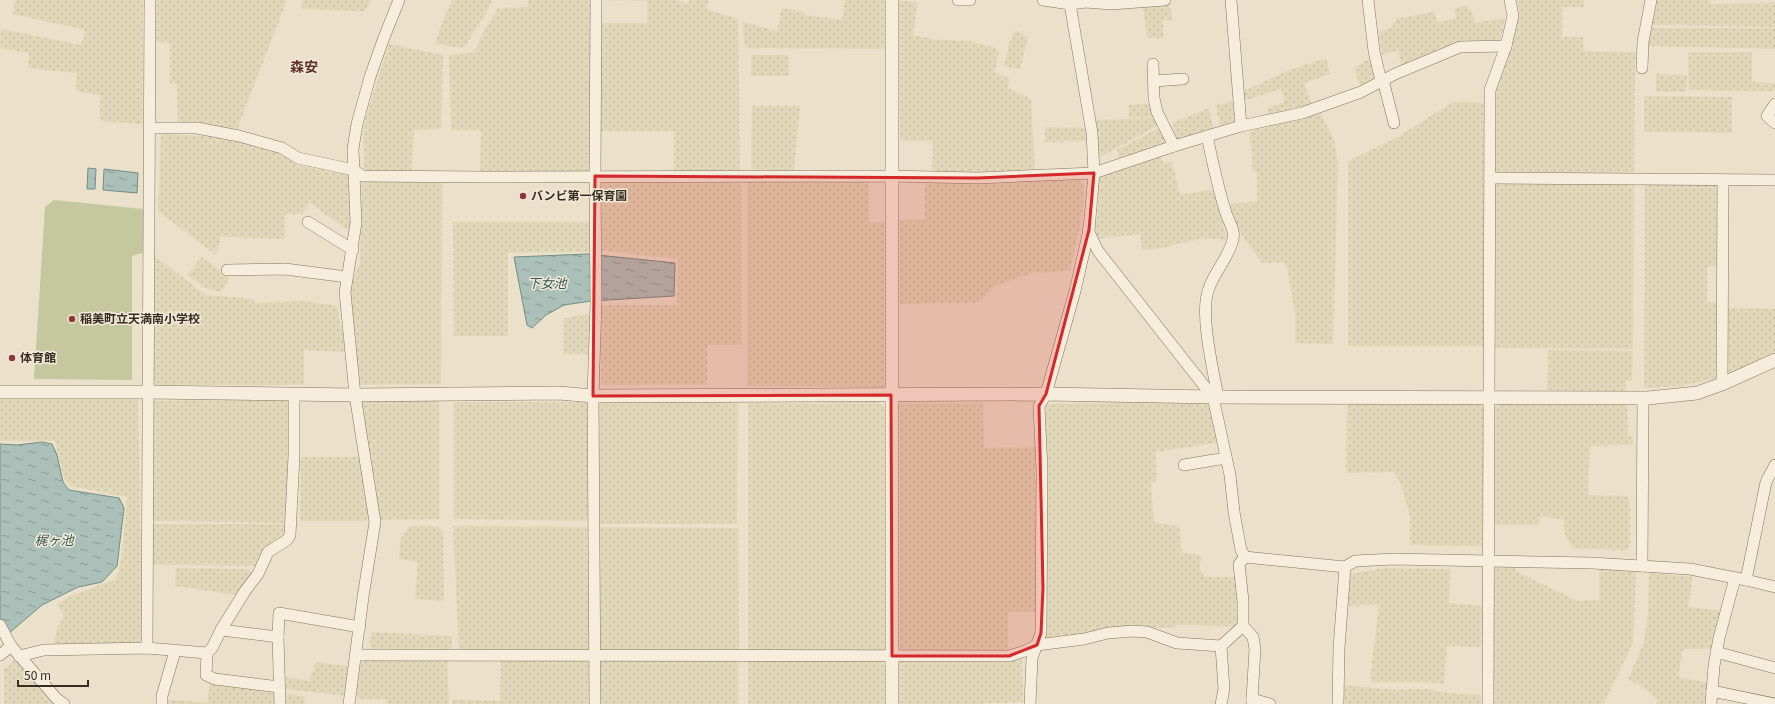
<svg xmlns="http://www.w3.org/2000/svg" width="1775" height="704" font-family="Georgia,'Noto Sans JP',serif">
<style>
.farmland{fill:url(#farmland-dots)}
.pitch{fill:#c5c89f}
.water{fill:url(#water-ripples);stroke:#718e85}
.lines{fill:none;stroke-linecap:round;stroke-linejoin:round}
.minor-casing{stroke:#867360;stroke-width:12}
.tertiary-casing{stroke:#867360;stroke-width:14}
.minor{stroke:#f6eddd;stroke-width:11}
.tertiary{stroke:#f6eddd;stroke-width:13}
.marked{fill:#d62828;fill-opacity:0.2;stroke:#d62828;stroke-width:3;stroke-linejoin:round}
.poi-dot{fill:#8f363b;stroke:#f3ead9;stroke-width:1.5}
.labels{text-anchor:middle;stroke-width:3;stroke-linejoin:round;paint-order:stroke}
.poi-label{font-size:12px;font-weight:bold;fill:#382c22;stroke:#f3ead9;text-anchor:start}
.water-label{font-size:13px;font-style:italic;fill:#335652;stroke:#f3ead9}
.quarter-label{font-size:14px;font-weight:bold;fill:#602f26;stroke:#f3ead9}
</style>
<defs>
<pattern id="farmland-dots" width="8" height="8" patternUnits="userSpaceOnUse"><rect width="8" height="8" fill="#e0d8b8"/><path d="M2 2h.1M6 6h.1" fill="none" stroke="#c1ba9e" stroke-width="1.8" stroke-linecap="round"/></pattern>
<pattern id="water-ripples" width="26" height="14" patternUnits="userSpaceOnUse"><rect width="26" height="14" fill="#aac0b8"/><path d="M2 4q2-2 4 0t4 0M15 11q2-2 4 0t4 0" fill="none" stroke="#8b9c95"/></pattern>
</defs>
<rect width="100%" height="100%" fill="#ebe0ca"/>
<g class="farmland">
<path d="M15,0H143L142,124L101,121L99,114L100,95L76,91L77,73L28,68L29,53L0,48L1,29L81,45L85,30L13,14Z"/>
<path d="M154,0H287L236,132L178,126L177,84L170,83V43L154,41Z"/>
<path d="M302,0H371L364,11L302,9Z"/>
<path d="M452,0H492L486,13L465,46L461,48L435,44L442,23Z"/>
<path d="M529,0H592L590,173L480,172L481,130H451L449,55L471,53L477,48L482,35L498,8L527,7Z"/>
<path d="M601,0H674L688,4L689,0H709L706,9L738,19L740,173L674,172V131H600V23H647V1Z"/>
<path d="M845,0H888L889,49L745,48L742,22L777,31L782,8L804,12L805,15L842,20Z"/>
<path d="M898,0L918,3L913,35L933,39L968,41L993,47L999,51L995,72L1009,79L1008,88L1031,99L1035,173H932L933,141H900Z"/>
<path d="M1517,0H1584L1583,7H1562V37H1583V51L1635,52L1634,175L1495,174V89L1516,27L1519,10Z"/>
<path d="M1655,0H1709L1711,4L1775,2V27L1652,25Z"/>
<path d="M1169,3L1173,20L1163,21V38H1150L1147,36L1143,6Z"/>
<path d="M1467,5L1468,10H1471L1475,23L1505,18L1500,41L1457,43L1401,67L1398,50L1382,55L1379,32L1393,27V23L1397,22L1396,19L1434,12L1438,23L1456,18L1454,9Z"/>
<path d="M1650,28H1775V49L1647,46Z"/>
<path d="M1016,30L1028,37L1020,69L1004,66L1009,44Z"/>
<path d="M389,44L443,55L441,129L414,130L412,171H364L363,133L365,120Z"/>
<path d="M1688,52H1752V82L1775,83V91L1689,90Z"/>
<rect x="751" y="55" width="38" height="21"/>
<path d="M1326,58L1330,74L1304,83L1312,106L1269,117L1267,109L1285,102L1281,89L1243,101L1241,92L1292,69Z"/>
<path d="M1371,58L1375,79L1361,88L1354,68Z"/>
<path d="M1656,74L1687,75L1686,92L1656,91Z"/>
<path d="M1644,96L1732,97V133L1644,132Z"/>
<path d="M1237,100L1238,120L1222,126L1220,125L1217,113V105Z"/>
<path d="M1453,102L1485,103L1483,346H1348V161L1398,137Z"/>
<path d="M1153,103L1155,117L1129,118V105Z"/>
<path d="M752,106H800L794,171L751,169Z"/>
<path d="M1209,108L1214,130L1177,141L1173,123Z"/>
<path d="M1321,114L1334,140L1338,163L1333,344L1295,343V312L1287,268L1283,262L1262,263L1238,230L1230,210L1231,203L1257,202V172H1253L1250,135L1251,131Z"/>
<path d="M1155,118L1159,125L1100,157L1095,120Z"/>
<path d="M1045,127L1088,128L1089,141L1045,142Z"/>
<path d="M1161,127L1167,144L1120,160L1117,150Z"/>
<path d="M161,134L230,137L286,155L297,165L349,175L351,179L350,232L310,203L302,214H285V239L221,237L216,255L158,211Z"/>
<path d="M1160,157L1163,163L1172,162L1180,195L1214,189L1227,240L1204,238L1162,248L1142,250L1140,234L1097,239L1094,233L1098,215L1099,176Z"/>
<path d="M925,179L1080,180L1084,185V196L1080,227L1070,271L1032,273L995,286L979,302L972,303L897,304L898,219H925Z"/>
<path d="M362,180L442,181L441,384L360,385L350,300L352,281L360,264Z"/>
<path d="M747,180H869V222H887L886,387L747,386Z"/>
<path d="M602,181L742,183V345H707V385H601L602,305H677L678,259L602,251Z"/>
<path d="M1494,182H1634L1633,349L1494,348Z"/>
<path d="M1645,183H1718V266H1707V302H1718L1717,378L1681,386L1644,388Z"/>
<path d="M453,222H592V252L508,253V336H454Z"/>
<path d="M152,254L206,295L254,299L255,303L304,301L337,306L346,352L304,350V385H151Z"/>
<path d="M202,257L229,277L224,288L220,292L206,288L187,275Z"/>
<path d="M1727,308L1775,309V351L1726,375Z"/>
<path d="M592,314V354H563V319L577,315Z"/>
<path d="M1548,350L1633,351L1632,381H1626V391L1547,390Z"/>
<path d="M439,396V519L380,520L360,400Z"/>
<path d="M0,399H138L141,567H144L142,643L54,649L56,631L64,616L57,604L70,596L114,580L118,574L122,554L127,497L70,486L64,478L55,441H0Z"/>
<path d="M290,399L288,523L150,521L153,401Z"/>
<path d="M598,401H738L737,524H598Z"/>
<path d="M1165,401L1210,402L1221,442L1156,452L1157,481L1151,483L1154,522L1180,527L1182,553L1201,555L1200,569L1205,577H1238V627L1195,625H1176L1175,628L1131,627L1046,639V404Z"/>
<path d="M454,402H588L589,521L454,519Z"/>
<path d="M878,402L887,409L886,654L748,652V403Z"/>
<path d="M898,403H983L984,448L1035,447L1037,612H1008V652L897,653Z"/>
<path d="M1347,403L1478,404L1484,408L1482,546L1410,545V516L1402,488L1396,475L1393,472L1346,473Z"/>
<path d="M1503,403H1627L1628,435L1633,437V445L1590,446L1588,495L1627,496L1630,504V545L1628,550L1573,549L1565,534L1564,520L1541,516L1537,525H1492L1493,408Z"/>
<path d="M301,457H359L370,515L365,521H300Z"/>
<path d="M150,524H288L289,531L258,566L149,565Z"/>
<path d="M409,526H437L443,532L444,601L415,599L418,562L399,559L400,541Z"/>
<path d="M453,526L590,527L591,652L459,650Z"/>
<path d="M598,527L738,528L739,652L599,653Z"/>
<path d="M1495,566L1515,567V571L1578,601L1599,600V569L1636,571L1633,643L1604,704H1493V608Z"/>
<path d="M176,568L249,569L252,576L244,583L237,595L175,586Z"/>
<path d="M1386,568L1450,569L1449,603L1482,606L1481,647L1447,646L1444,684L1428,682H1372L1370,679L1379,605L1346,606L1350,574Z"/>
<path d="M1651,573L1693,577L1688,607L1722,611L1712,649H1683L1678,677L1709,683L1708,704H1656L1658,699L1638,684L1628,680L1644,642L1648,613L1649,574Z"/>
<path d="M371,632L452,636V653L376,652L370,647Z"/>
<path d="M501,658H591V704H453V699L500,701Z"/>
<rect x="598" y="658" width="140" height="46"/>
<path d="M748,658L881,660L885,667L886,704H748Z"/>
<path d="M1022,658L1023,702L985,703V704H897V659Z"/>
<path d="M367,659H447L449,704H386V699H359L357,696L359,667L362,662Z"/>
<path d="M13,661H18L58,704H4V670Z"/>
<path d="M316,662L352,667L347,696L286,689V677L309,681Z"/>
<path d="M210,682L273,687L278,704H165V699L207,703Z"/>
<path d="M1342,685L1396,690L1427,689L1446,693L1481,695V704H1342Z"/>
<path d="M287,693L305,697L304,704H286Z"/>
</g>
<path class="pitch" d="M54,200L143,209V253L132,256V380L34,379L45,207Z"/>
<g class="water">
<path d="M88,168L96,169L95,189H87Z"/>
<path d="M104,169L138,173L137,193L103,190Z"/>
<path d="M588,254L675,263L674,296L591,301L564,305L546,315L532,328L527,325L514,257Z"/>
<path d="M42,442L52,444L57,455L63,482L69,490L119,498L124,508L117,566L102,582L78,587L42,605L8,634L0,619V444L17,445Z"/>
</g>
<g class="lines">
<g class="minor-casing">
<g id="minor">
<path d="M958,0H970"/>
<path d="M1043,0L1070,4L1086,2L1111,4L1165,0"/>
<path d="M1231,0L1241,126"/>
<path d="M1368,0L1374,51L1381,81"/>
<path d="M1153,64L1154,98L1157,112L1174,146"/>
<path d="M1642,68L1643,42L1651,0"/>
<path d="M1383,80L1394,123"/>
<path d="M1154,81L1183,79"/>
<path d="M1775,104L1767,116L1775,123"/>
<path d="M150,128H197L239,136L282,148L298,158L354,170L362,176L482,177L891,176L978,178L1094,173L1174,146L1241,126L1302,113L1361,92L1395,74L1460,47L1506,46"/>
<path d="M1207,136C1213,163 1218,190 1227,216C1230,223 1235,231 1233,239C1229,258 1213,273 1208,291C1200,316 1213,369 1218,397"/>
<path d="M1490,178L1775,180"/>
<path d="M308,222L353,250"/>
<path d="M1088,230L1098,251L1213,397L1230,475L1234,512L1241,550L1245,557"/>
<path d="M227,270L285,269L347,277"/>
<path d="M1722,384L1723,180"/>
<path d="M1184,465L1226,458"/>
<path d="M1245,557L1345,567L1355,561L1394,559L1592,563L1690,569L1746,580L1775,587"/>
<path d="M1642,566L1643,398"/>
<path d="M1746,580L1766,482L1775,465"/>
<path d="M0,625L11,646L57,699L64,704"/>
<path d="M1243,626L1253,637L1255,649L1252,699"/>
<path d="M221,630L245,591L258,574L268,552L287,540L290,535L294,456V394"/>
<path d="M278,637L280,704"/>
<path d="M147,648L150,0"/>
<path d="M1716,652L1775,668"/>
<path d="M207,653L206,675L215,679L279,687"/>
<path d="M0,655L11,646"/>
<path d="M356,655L1009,656L1025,651L1037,645L1084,639L1108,633L1133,631L1147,632L1177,643L1221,646"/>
<path d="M19,656L44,650L147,648L207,653L212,648L221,630L278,637L279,613L360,627"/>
<path d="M1712,691L1775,704"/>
<path d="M162,704V696L175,651"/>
<path d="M349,704L363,597L375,522L355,395L345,292L356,223L353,149L357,124L370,77L383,40L399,0"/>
<path d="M595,704L593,396L596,303L595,176L596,0"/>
<path d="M1030,704L1032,658L1041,633L1042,470L1039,406L1046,394L1075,291L1089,230L1094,173L1092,133L1070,4"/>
<path d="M1221,704L1224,689L1221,646L1243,626V601L1239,564L1245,557"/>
<path d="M1252,704V699L1270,704"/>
<path d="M1338,704L1339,648L1345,567"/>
<path d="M1488,704L1490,90L1506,46L1513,16L1510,0"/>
<path d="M1711,704L1714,666L1719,638L1735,578"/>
</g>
</g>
<g class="tertiary-casing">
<g id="tertiary">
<path d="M0,392H148L355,395L559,393L593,396L1046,394L1213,397L1648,398L1697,393L1722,384L1775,360"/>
<path d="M892,704V0"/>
</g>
</g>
<use href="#minor" class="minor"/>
<use href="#tertiary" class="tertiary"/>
</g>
<path class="marked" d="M1094,173L1089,230L1046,394L1039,406L1043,588L1041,633L1037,645L1009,656H892L891,395L593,396L595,176L978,178Z"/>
<g class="poi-dot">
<circle cx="523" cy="196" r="4"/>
<circle cx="72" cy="319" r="4"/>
<circle cx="12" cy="358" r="4"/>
</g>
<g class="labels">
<g class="poi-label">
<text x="531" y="200">バンビ第一保育園</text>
<text x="80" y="323">稲美町立天満南小学校</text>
<text x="20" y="362">体育館</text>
</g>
<g class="water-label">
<text x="547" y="288">下女池</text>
<text x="54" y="545">梶ヶ池</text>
</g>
<g class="quarter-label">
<text x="304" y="72">森安</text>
</g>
</g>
<path d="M18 680v6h70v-6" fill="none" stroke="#382c22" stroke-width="2"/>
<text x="24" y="680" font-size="12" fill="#382c22" stroke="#f3ead9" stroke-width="3" paint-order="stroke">50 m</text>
</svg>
